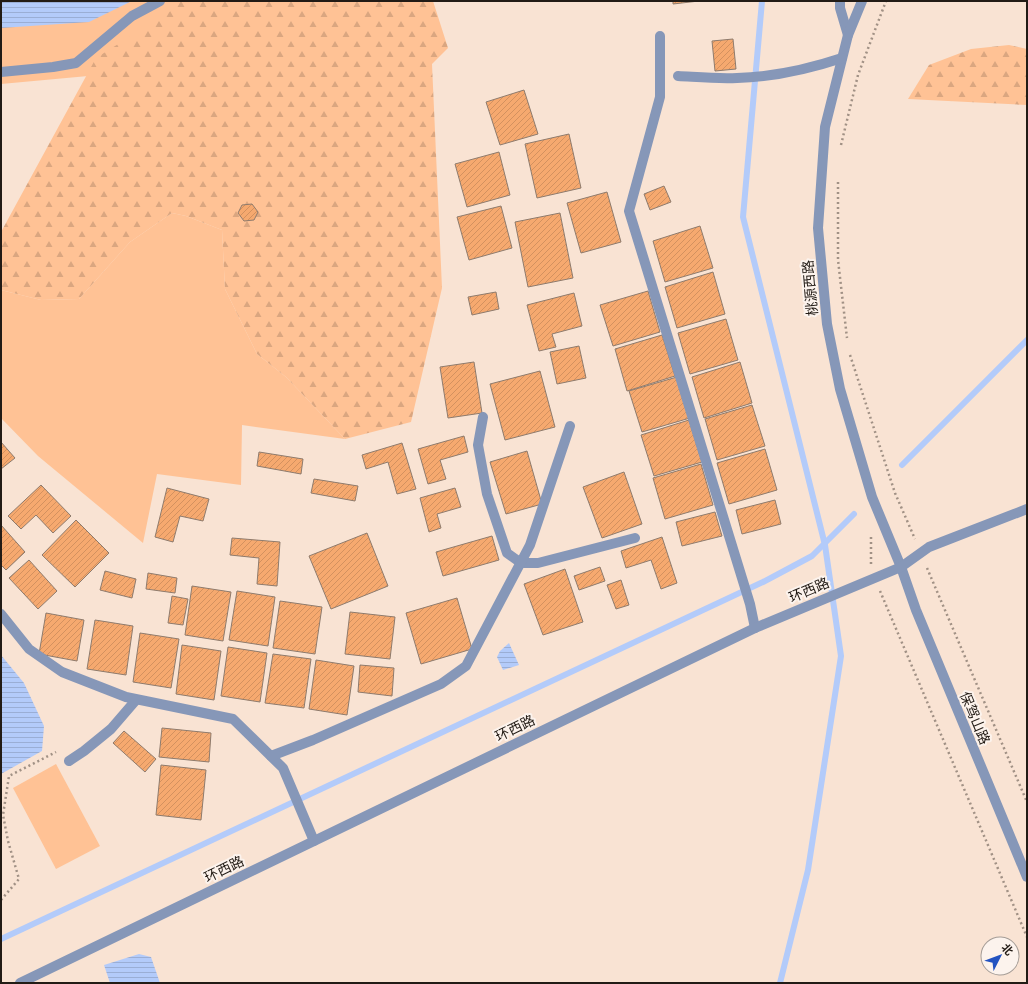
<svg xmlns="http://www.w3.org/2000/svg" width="1028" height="984" font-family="Spectral,'Noto Sans SC',serif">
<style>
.green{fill:#ffc295}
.forest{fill:url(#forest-firs)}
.water{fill:url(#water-rules)}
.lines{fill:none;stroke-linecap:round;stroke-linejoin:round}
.stream{stroke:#b3cbfa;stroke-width:6}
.building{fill:url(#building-hatch);stroke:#8e7b6d}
.path{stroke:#a19185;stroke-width:2.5;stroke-dasharray:2 3;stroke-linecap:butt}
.minor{stroke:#8697b8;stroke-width:10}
.labels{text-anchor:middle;stroke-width:4;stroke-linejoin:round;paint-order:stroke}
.street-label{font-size:14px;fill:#221b15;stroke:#fcf3ed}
</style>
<defs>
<pattern id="forest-firs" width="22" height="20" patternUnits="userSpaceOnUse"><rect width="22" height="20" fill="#ffc295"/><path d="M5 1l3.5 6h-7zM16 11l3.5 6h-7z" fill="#daa680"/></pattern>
<pattern id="water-rules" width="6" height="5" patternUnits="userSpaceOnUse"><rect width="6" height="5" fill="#b3cbfa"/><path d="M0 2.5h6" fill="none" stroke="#9aaed5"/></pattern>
<pattern id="building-hatch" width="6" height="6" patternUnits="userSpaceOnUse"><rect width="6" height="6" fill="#f6a96f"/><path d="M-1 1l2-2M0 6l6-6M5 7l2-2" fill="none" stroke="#d3915f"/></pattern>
</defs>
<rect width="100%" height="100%" fill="#f9e3d3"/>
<g class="green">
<path d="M1,1H224L99,75L1,84Z"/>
<path d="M172,213L186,216L222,230L225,289L257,354L286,377L345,439L242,425L241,485L157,474L143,543L38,456L1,418V290L41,300L79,299L130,242Z"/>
<path d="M56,764L100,846L56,869L13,788Z"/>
</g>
<g class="forest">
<path d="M181,1H433L448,48L432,64L442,288L411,422L345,439L286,377L257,354L225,289L222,230L186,216L172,213L130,242L79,299L41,300L1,290V232L96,58L169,12Z"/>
<path d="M1009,45L1027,49V105L908,99L929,65L971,49Z"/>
</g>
<g class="water">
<path d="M1,1H132L89,22L1,28Z"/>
<path d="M509,643L519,665L503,670L497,657L500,651Z"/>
<path d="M1,655L24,683L44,726L42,751L1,774Z"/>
<path d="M139,954L151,957L160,983H110L104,965Z"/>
</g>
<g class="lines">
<g class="stream">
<path d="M762,1L743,217L825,545L841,656L808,870L780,983"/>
<path d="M902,465L1027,340"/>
<path d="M1,939L763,582L812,556L854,514"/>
</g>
</g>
<g class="building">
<path d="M673,1H699L673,4Z"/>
<path d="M733,39L736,69L715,71L712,41Z"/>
<path d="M524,90L538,134L500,145L486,102Z"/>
<path d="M569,134L581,188L537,198L525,144Z"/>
<path d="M499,152L510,195L467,207L455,164Z"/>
<path d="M664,186L671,202L650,210L644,194Z"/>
<path d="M607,192L621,242L581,253L567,203Z"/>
<path d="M252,204L258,212L254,220L244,221L238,213L242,205Z"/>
<path d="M501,206L512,248L469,260L457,217Z"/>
<path d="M560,213L573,278L528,287L515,222Z"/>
<path d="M700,226L713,268L665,282L653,241Z"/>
<path d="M713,272L725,314L677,328L665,287Z"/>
<path d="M648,291L660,332L613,346L600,305Z"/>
<path d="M496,292L499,309L472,315L468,297Z"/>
<path d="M574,293L582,326L552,334L556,347L539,351L527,305Z"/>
<path d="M726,319L738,360L690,374L678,333Z"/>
<path d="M662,335L675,376L627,391L615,349Z"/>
<path d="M579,346L586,378L557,384L550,352Z"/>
<path d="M474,362L482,413L448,418L440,367Z"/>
<path d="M740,362L752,403L704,418L692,377Z"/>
<path d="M540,371L555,427L505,440L490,384Z"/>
<path d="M677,377L690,418L642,432L629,391Z"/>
<path d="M752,405L765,446L717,460L705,419Z"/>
<path d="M689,420L702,462L654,476L641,435Z"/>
<path d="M464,436L468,452L440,460L446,479L428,484L418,449Z"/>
<path d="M1,442L15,458L1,469Z"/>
<path d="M402,443L416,489L397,494L388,462L366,469L362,455Z"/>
<path d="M765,449L777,490L729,504L717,463Z"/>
<path d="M527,451L542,504L506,514L490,462Z"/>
<path d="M259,452L303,459L301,474L257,466Z"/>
<path d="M701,464L713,505L665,519L653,478Z"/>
<path d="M624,472L642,524L602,538L583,487Z"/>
<path d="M314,479L358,486L355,501L311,493Z"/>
<path d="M41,485L71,516L53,533L36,515L21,529L8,516Z"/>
<path d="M167,488L209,499L203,521L180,516L173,542L155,537Z"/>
<path d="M455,488L461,507L437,514L441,528L429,532L420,498Z"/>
<path d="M775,500L781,524L742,534L736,510Z"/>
<path d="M715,512L722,536L682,546L676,522Z"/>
<path d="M76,520L109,553L75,587L42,555Z"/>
<path d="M1,525L25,552L6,570L1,565Z"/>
<path d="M367,533L388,586L331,609L309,556Z"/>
<path d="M492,536L499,560L443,576L436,552Z"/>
<path d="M662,537L677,583L661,589L651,560L626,568L621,551Z"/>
<path d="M232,538L280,542L277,586L257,584L259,558L230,555Z"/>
<path d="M29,560L57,591L38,609L9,578Z"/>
<path d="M600,567L605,581L579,590L574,576Z"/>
<path d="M565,569L583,622L543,635L524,584Z"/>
<path d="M105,571L136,579L132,598L100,590Z"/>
<path d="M148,573L177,578L175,593L146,589Z"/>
<path d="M621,580L629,605L616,609L607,585Z"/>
<path d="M192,586L231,592L223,641L185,635Z"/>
<path d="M237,591L275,597L268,646L229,640Z"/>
<path d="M172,596L188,599L183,625L168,623Z"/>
<path d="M457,598L472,649L421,664L406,613Z"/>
<path d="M280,601L322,607L315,654L273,648Z"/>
<path d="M350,612L395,617L390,659L345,654Z"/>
<path d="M46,613L84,620L77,661L39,654Z"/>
<path d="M95,620L133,626L126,675L87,669Z"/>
<path d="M140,633L179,639L171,688L133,682Z"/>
<path d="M182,645L221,651L214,700L176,694Z"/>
<path d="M228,647L267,653L260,702L221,696Z"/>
<path d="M273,654L311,659L304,708L265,703Z"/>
<path d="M316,660L354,666L347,715L309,709Z"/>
<path d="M360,665L394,668L392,696L358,692Z"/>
<path d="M162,728L211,733L209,762L159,757Z"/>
<path d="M124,731L156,759L145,772L113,743Z"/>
<path d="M161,765L206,770L201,820L156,815Z"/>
</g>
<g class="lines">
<g class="path">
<path d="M841,145L858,75L886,1"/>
<path d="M838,182V260L847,338"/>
<path d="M850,355L895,493L915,539"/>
<path d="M871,564V537"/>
<path d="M927,568L1027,802"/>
<path d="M880,591L1027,937"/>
<path d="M1,900L19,879L8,841L3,815L9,776L56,752"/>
</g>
<g class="minor">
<path d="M840,1V8L848,35"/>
<path d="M862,1L848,35L825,127L818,228L827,324L840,389L872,497L901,567L916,610L1027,877"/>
<path d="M660,36V97L629,211L750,604L755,628"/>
<path d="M1,72L53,67L76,63L132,16L160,1"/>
<path d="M678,76C697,77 717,79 737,78C772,77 809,69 842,58"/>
<path d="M483,417L478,445L487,494L507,553L521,563H538L635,538"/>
<path d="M1,614L29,649L62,672L126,697L233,719L283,768L314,841"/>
<path d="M271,756L313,740L441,684L466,666L530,545L570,426"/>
<path d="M69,761L84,751L111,729L136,700"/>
<path d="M20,983L755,628L901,567L929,547L1027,509"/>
</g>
</g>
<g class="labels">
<g class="street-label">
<text transform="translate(810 288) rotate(-95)" y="5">桃源西路</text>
<text transform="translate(809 590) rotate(-23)" y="5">环西路</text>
<text transform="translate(975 718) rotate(67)" y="5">保驾山路</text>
<text transform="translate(515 728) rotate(-26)" y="5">环西路</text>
<text transform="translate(224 869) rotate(-26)" y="5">环西路</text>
</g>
</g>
<rect width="1028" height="984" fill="none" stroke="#221b15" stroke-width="4"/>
<g transform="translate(1000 956) rotate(48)"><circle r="19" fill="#fcf3ed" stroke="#a59d97"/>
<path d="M0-3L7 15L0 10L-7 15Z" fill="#2353c1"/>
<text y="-6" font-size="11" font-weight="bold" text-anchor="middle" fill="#221b15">北</text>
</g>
</svg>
